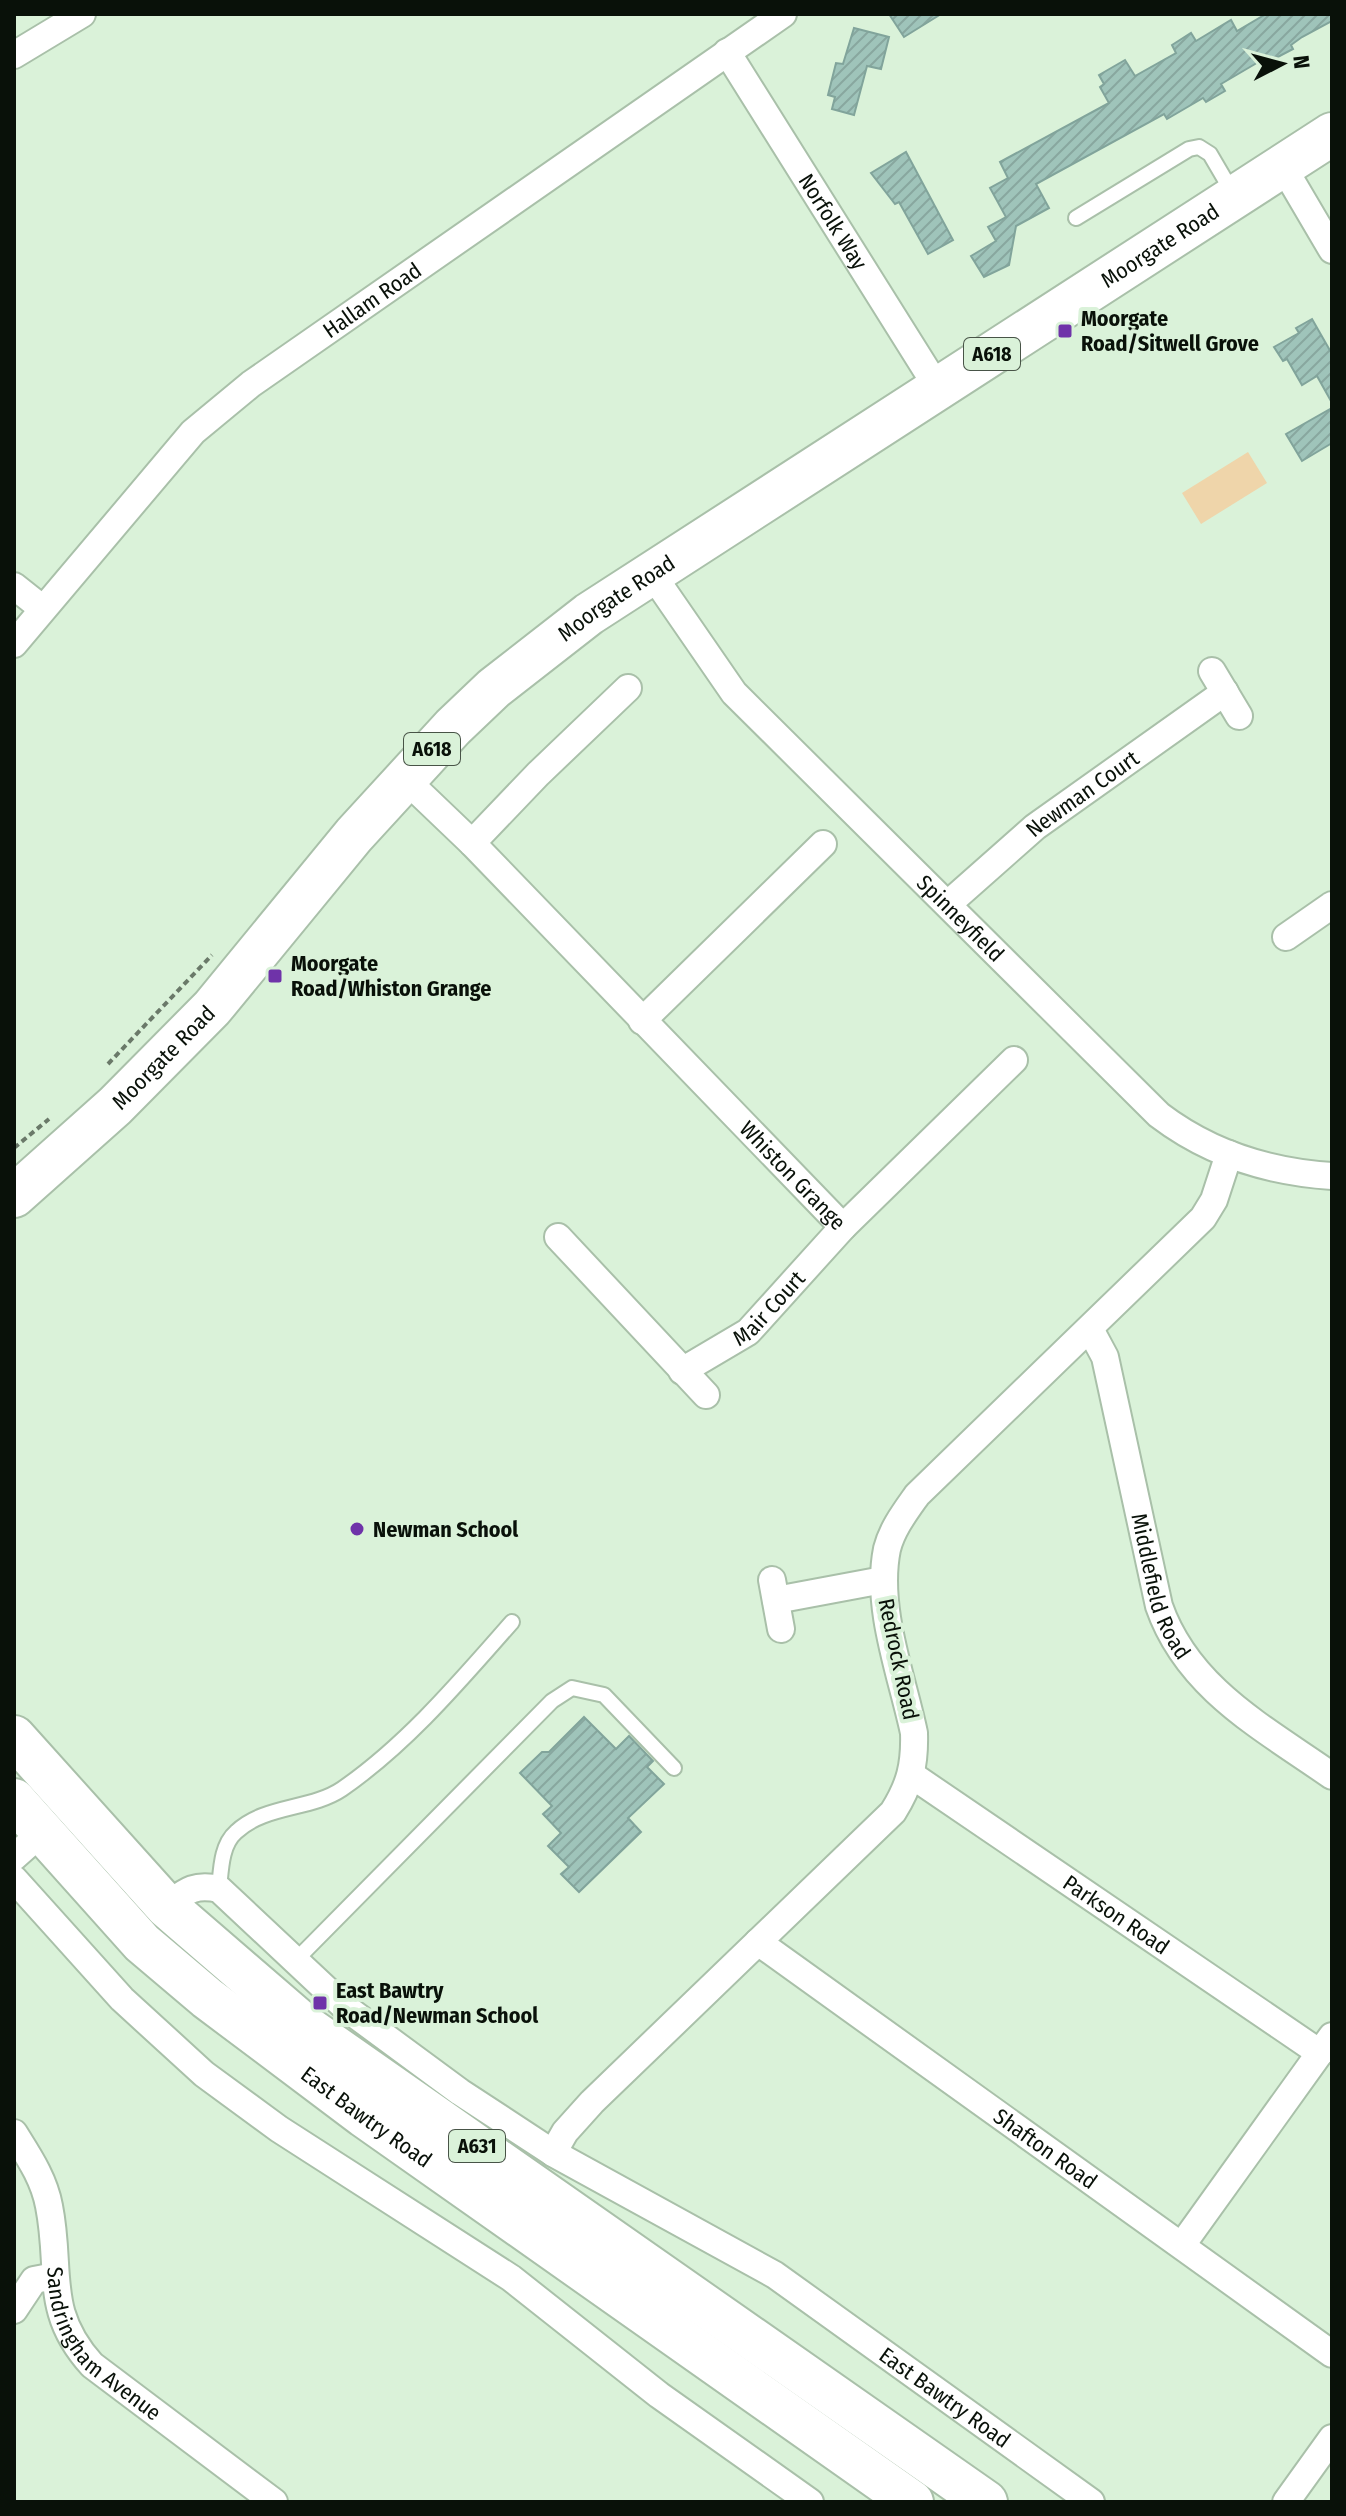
<svg xmlns="http://www.w3.org/2000/svg" width="1346" height="2516" font-family="'Fira Sans Condensed',sans-serif">
<style>
.pitch{fill:#efd5aa}
.building{fill:url(#building-hatch);stroke:#81a49b;stroke-width:2}
.lines{fill:none;stroke-linecap:round;stroke-linejoin:round}
.service-casing{stroke:#a9c0a9;stroke-width:18}
.minor-casing{stroke:#a9c0a9;stroke-width:30}
.primary-casing{stroke:#a9c0a9;stroke-width:46}
.path{stroke:#6a7969;stroke-width:4;stroke-dasharray:6 4;stroke-linecap:butt}
.service{stroke:#fff;stroke-width:14}
.minor{stroke:#fff;stroke-width:26}
.primary{stroke:#fff;stroke-width:42}
.poi-dot{fill:#6f33a9;stroke:#daf2d9;stroke-width:3}
.labels{text-anchor:middle;stroke-width:8;stroke-linejoin:round;paint-order:stroke}
.shield{fill:#daf2d9;stroke:#485447;stroke-width:2}
.shield-label{font-size:20px;font-weight:bold;fill:#091109}
.street-label{font-size:22px;fill:#091109;stroke:#daf2d9}
.poi-label{font-size:22px;font-weight:bold;fill:#091109;stroke:#daf2d9;text-anchor:start}
</style>
<defs>
<pattern id="building-hatch" width="6" height="6" patternUnits="userSpaceOnUse" patternTransform="scale(2)"><rect width="6" height="6" fill="#9fc4ba"/><path d="M-1 1l2-2M0 6l6-6M5 7l2-2" fill="none" stroke="#88a79f"/></pattern>
</defs>
<rect width="100%" height="100%" fill="#daf2d9"/>
<path class="pitch" d="M1248,452L1267,483L1201,524L1182,493Z"/>
<g class="building">
<path d="M889,14H941L904,37Z"/>
<path d="M1266,14H1332V21L1302,37L1291,45L1293,49L1270,61L1267,57L1221,84L1225,91L1206,102L1203,98L1167,119L1164,114L1036,184L1049,208L1016,226L1009,265L984,277L971,256L996,241L988,227L1006,217L990,188L1008,178L1000,162L1109,103L1100,87L1104,84L1099,75L1125,60L1135,76L1176,53L1172,45L1191,33L1196,41L1231,20L1237,31Z"/>
<path d="M854,28L889,37L881,69L867,66L854,115L832,109L835,97L828,95L836,63L843,64Z"/>
<path d="M906,152L953,240L928,254L899,202L895,204L871,173Z"/>
<path d="M1312,319L1332,354V403L1317,376L1302,385L1287,359L1283,361L1274,347L1299,333L1296,328Z"/>
<path d="M1332,408V443L1302,461L1286,434Z"/>
<path d="M584,1717L616,1749L629,1736L653,1761L647,1767L664,1784L628,1818L641,1832L579,1892L561,1874L569,1867L548,1846L561,1833L543,1814L552,1806L520,1773L542,1752H549Z"/>
</g>
<g class="lines">
<g class="service-casing">
<g id="service">
<path d="M1076,218L1189,149L1199,147L1210,154L1234,195"/>
<path d="M219,1889C221,1870 221,1845 236,1832C264,1805 311,1810 342,1789C407,1744 460,1681 512,1622"/>
<path d="M296,1960L552,1701L572,1688L604,1695L674,1768"/>
</g>
</g>
<g class="minor-casing">
<g id="minor">
<path id="s1" d="M727,52L939,390"/>
<path d="M14,55L82,14"/>
<path d="M1282,165L1332,250"/>
<path id="s2" d="M652,574L734,693L1159,1115C1209,1153 1269,1172 1332,1176"/>
<path d="M14,586L43,609"/>
<path id="s3" d="M14,644L193,432L251,384L783,14"/>
<path d="M1212,671L1239,716"/>
<path id="s4" d="M404,778L472,843L843,1227"/>
<path d="M472,843L538,774L628,688"/>
<path id="s5" d="M948,904L1035,827L1225,692"/>
<path d="M1286,937L1332,905"/>
<path d="M642,1021L823,844"/>
<path d="M558,1237L706,1395"/>
<path id="s6" d="M1090,1329L1105,1357L1159,1606C1188,1689 1264,1728 1332,1776"/>
<path id="s7" d="M682,1371L748,1332L843,1227L1014,1060"/>
<path d="M772,1580L781,1629"/>
<path d="M776,1600L883,1580"/>
<path id="s8" d="M913,1776L1320,2053"/>
<path d="M14,1857L41,1833"/>
<path d="M14,1879L122,1999L204,2074L279,2129L511,2278L659,2395L810,2502"/>
<path id="s9" d="M166,1906C185,1892 194,1883 219,1889L346,2008L460,2092L553,2153L775,2275L1091,2502"/>
<path id="s10" d="M758,1942L1332,2354"/>
<path id="s11" d="M14,2133C29,2157 44,2179 49,2206C62,2271 43,2311 92,2365L274,2502"/>
<path d="M553,2153L565,2132L592,2102L893,1812C910,1785 915,1765 914,1733C902,1676 875,1608 887,1549C892,1529 905,1512 917,1495L1203,1218L1214,1200L1229,1154"/>
<path d="M1182,2245L1332,2036"/>
<path d="M14,2310L34,2280L55,2276"/>
<path d="M1286,2502L1332,2438"/>
</g>
</g>
<g class="primary-casing">
<g id="primary">
<path id="s12" d="M14,1196L115,1106L212,1008L354,835L453,727L494,688L589,614L1332,134"/>
<path d="M14,1737L166,1906L305,2026L986,2502"/>
<path id="s13" d="M14,1800L142,1943L207,1998L364,2116L912,2502"/>
</g>
</g>
<g class="path">
<path d="M108,1064L212,955"/>
<path d="M14,1148L49,1119"/>
</g>
<use href="#service" class="service"/>
<use href="#minor" class="minor"/>
<use href="#primary" class="primary"/>
</g>
<g class="poi-dot">
<rect x="1057" y="323" width="16" height="16" rx="4"/>
<rect x="267" y="968" width="16" height="16" rx="4"/>
<circle cx="357" cy="1529" r="8"/>
<rect x="312" y="1995" width="16" height="16" rx="4"/>
</g>
<g class="labels">
<g class="shield">
<rect x="964" y="338" width="56" height="32" rx="6"/>
<rect x="404" y="733" width="56" height="32" rx="6"/>
<rect x="449" y="2130" width="56" height="32" rx="6"/>
</g>
<g class="shield-label">
<text x="992" y="361">A618</text>
<text x="432" y="756">A618</text>
<text x="477" y="2153">A631</text>
</g>
<g class="street-label">
<text dy="8" stroke="none"><textPath href="#s1" startOffset="200">Norfolk Way</textPath></text>
<text dy="8" stroke="none"><textPath href="#s12" startOffset="1500">Moorgate Road</textPath></text>
<text dy="8" stroke="none"><textPath href="#s3" startOffset="500">Hallam Road</textPath></text>
<text dy="8" stroke="none"><textPath href="#s12" startOffset="852">Moorgate Road</textPath></text>
<text dy="8" stroke="none"><textPath href="#s5" startOffset="174">Newman Court</textPath></text>
<text dy="8" stroke="none"><textPath href="#s2" startOffset="464">Spinneyfield</textPath></text>
<text dy="8" stroke="none"><textPath href="#s12" startOffset="204">Moorgate Road</textPath></text>
<text dy="8" stroke="none"><textPath href="#s4" startOffset="556">Whiston Grange</textPath></text>
<text dy="8" stroke="none"><textPath href="#s7" startOffset="108">Mair Court</textPath></text>
<text dy="8" stroke="none"><textPath href="#s6" startOffset="268">Middlefield Road</textPath></text>
<text transform="translate(899 1659) rotate(78)" y="8">Redrock Road</text>
<text dy="8" stroke="none"><textPath href="#s8" startOffset="246">Parkson Road</textPath></text>
<text dy="8" stroke="none"><textPath href="#s13" startOffset="476">East Bawtry Road</textPath></text>
<text dy="8" stroke="none"><textPath href="#s10" startOffset="354">Shafton Road</textPath></text>
<text dy="8" stroke="none"><textPath href="#s11" startOffset="238">Sandringham Avenue</textPath></text>
<text dy="8" stroke="none"><textPath href="#s9" startOffset="948">East Bawtry Road</textPath></text>
</g>
<g class="poi-label">
<text x="1081" y="326">Moorgate<tspan x="1081" dy="25">Road/Sitwell Grove</tspan></text>
<text x="291" y="971">Moorgate<tspan x="291" dy="25">Road/Whiston Grange</tspan></text>
<text x="373" y="1537">Newman School</text>
<text x="336" y="1998">East Bawtry<tspan x="336" dy="25">Road/Newman School</tspan></text>
</g>
</g>
<rect width="1346" height="2516" fill="none" stroke="#091109" stroke-width="32"/>
<g transform="translate(1282 64) rotate(84)" stroke="#daf2d9" stroke-width="6" paint-order="stroke">
<path d="M0-6L14 30L0 20L-14 30Z" fill="#091109"/>
<text y="-12" font-size="22" font-weight="bold" text-anchor="middle" fill="#091109">N</text>
</g>
</svg>
